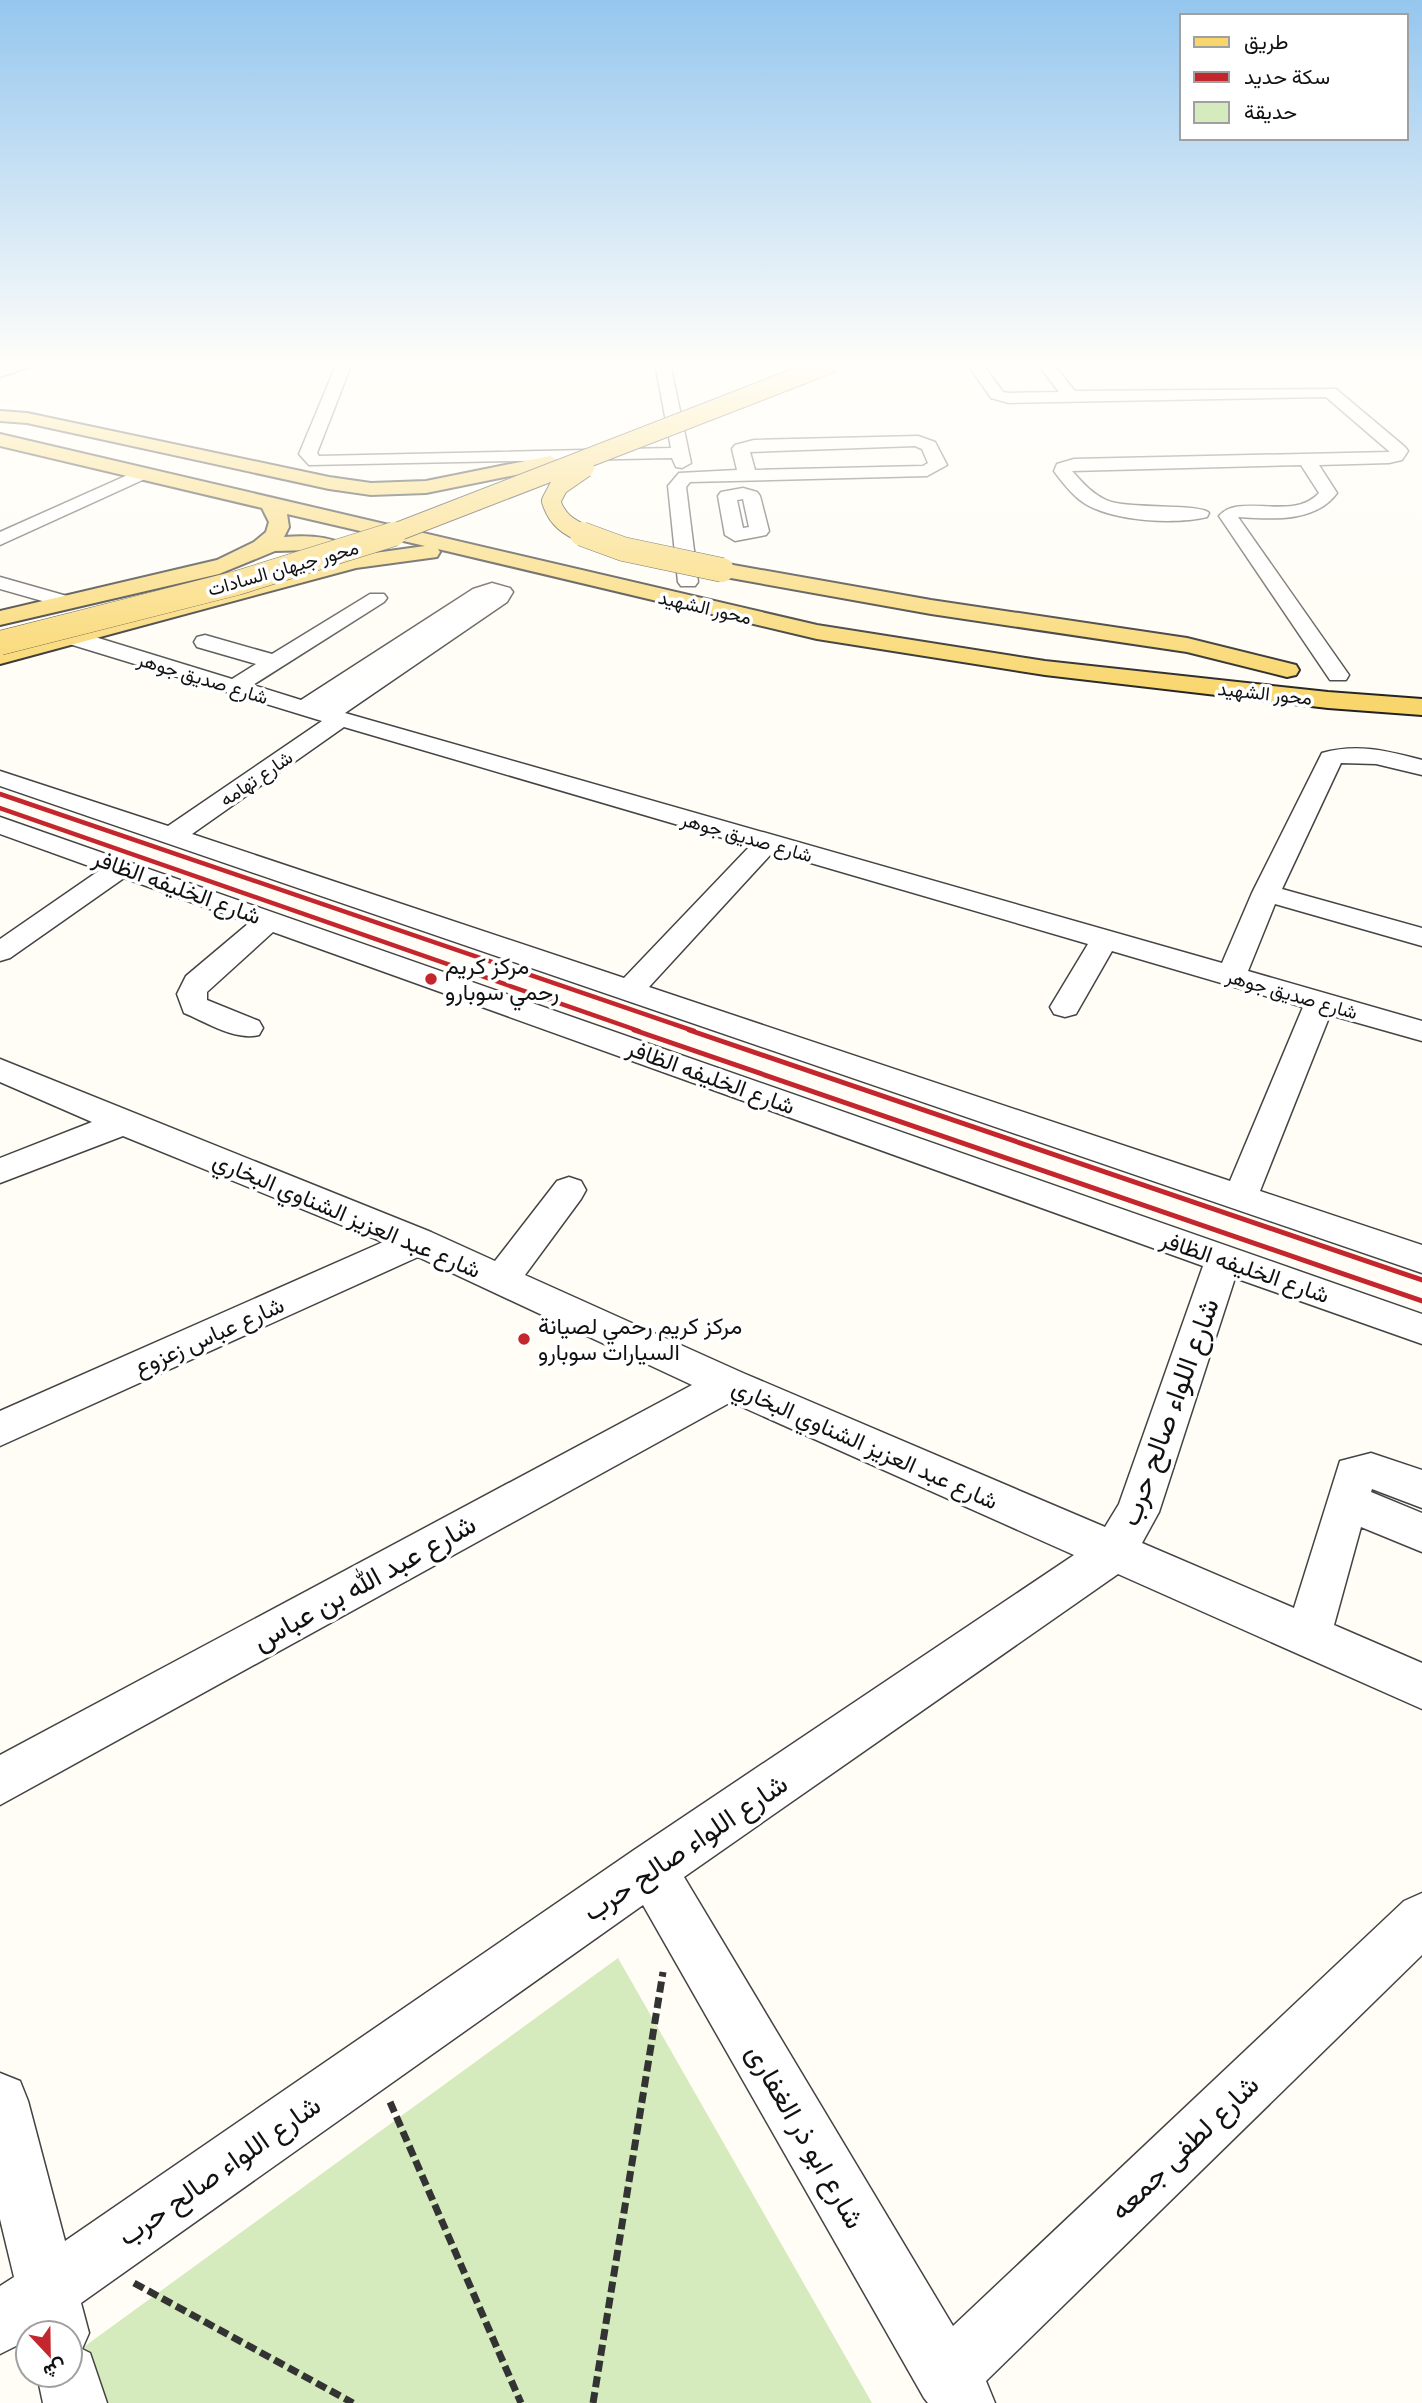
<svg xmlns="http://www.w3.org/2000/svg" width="1422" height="2403" font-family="'Source Serif 4',Vazirmatn,serif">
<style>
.green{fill:#d5ebbd}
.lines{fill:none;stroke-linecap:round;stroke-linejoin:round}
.minor-casing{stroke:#444;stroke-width:3}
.major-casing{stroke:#222;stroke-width:4}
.path{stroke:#333;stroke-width:7;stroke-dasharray:11 5;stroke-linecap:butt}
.minor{fill:#fff;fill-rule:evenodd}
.major{fill:#f9d66b;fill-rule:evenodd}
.rail-far1{stroke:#c4262e;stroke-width:4.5}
.rail{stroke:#c4262e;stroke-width:5}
.major-bridge-far1-casing{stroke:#222;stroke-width:20;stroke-linecap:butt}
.major-bridge-casing{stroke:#222;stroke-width:25;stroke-linecap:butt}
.major-bridge-far1{stroke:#f9d66b;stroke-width:18}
.major-bridge{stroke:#f9d66b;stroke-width:24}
.poi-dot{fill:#c4262e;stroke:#fff;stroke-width:2.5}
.labels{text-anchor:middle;stroke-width:7;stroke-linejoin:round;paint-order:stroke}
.far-street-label{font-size:19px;fill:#111;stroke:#fff}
.street-label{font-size:23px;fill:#111;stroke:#fff}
.poi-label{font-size:23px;fill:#111;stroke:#fff;text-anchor:start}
.near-street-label{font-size:28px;fill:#111;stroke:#fff}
</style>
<rect width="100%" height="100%" fill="#fffdf5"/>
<path class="green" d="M618,1958L872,2403H48L70,2375V2357Z"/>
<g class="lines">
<g class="minor-casing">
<g id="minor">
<path d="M12,363H35L32,366L0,377V367Z"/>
<path d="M337,363H352L317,453L319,456L671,448L655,363H670L691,463L682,468L676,467L672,458L309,465L299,454Z"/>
<path d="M967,363H982L1003,392L1009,393L1059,392L1037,363H1052L1075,391L1336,389L1405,447L1408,451L1402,460L1389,463L1319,465L1337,493C1315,523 1272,519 1238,517L1349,675L1346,680H1330L1219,516C1239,492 1293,522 1319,493L1301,465L1072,471C1082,482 1091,493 1106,500C1128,510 1201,503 1209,513L1207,517C1174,525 1112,521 1084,503C1072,495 1062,482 1054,471L1057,464L1074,459L1390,452L1326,397L1009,403L991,398Z"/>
<path d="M918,436L935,442L947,465L927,476L690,482L686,487L698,582L695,586H681L678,582L668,486L679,473L737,470L732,449L735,445L754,440ZM915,446L922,449L928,463L923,466L755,470L750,452Z"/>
<path d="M141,469L147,470L150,474L147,478L0,545V532Z"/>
<path d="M743,488L757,492L760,496L769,531L766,535L735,541L725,535L718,496L721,492ZM743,499L749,527L743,528L737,500Z"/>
<path d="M0,577L74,598L77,602L74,606L67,608L0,589Z"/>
<path d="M492,583L510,588L513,592L507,602L345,713L1222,963L1252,893L1322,753C1358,743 1387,751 1422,760V775L1376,764L1341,763L1282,889L1422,928V946L1275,904L1248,971L1422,1021V1041L1330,1015L1260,1191L1422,1245V1273L0,786V771L168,826L322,721L66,643L63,638L66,633H82L232,679L256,664L197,647L194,642L197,637L205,635L272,654L370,594H384L387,598L384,602L253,685L301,700L473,589ZM344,727L750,846L624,978L192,834ZM773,852L1088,944L1050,1007L1054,1014L1065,1017L1076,1014L1112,951L1303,1007L1230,1181L649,987Z"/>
<path d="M0,817L1422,1314V1344L1235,1278L1159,1512L1142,1543L1294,1608L1340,1461L1371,1453L1422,1470V1508L1372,1489L1371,1492L1422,1513V1552L1361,1527L1334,1625L1422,1663V1709L1118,1574L684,1877L953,2326L1404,1901L1422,1893V1955L986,2381L995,2403H928L924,2398L643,1905L81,2303L89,2333L82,2349L90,2353L107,2403H43L37,2375H70V2333H28V2340L0,2354V2286L14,2277L0,2219V2073L20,2081L28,2101L65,2241L634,1850L1074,1555L731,1402L0,1805V1755L692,1385L418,1257L0,1446V1411L383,1242L123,1136L0,1183V1158L92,1122L0,1082V1059L431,1232L495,1261L557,1181L569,1177L581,1181L586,1190L581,1199L525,1275L743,1373L1105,1527L1119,1504L1203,1266L273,932L207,992V1000L259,1021L263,1028L259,1035C235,1041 206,1022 184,1013L177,994L186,976L249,923L124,878L10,958L0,961V939L100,870L0,834Z"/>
</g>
</g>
<g class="major-casing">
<g id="major">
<path d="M0,411L27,413L329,477L371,483L426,481L550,456L560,462L550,468L426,493L371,495L329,489L27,423L0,421Z"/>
<path d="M0,434L817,625L1045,661L1328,692L1422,699V715L1328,708L1045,675L817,639L438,549L440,552L437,557L356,568L0,664V650L340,559L329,553L312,550L275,551L219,574L0,625V611L217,560L254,542L266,532L269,522L262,508L0,446ZM287,514L425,546L360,555C340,536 310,535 284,537L289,527Z"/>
<path d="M722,563L931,600L1187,638L1296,665L1299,670L1296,675L1287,677L1187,652L931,614L714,575L711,570L714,565Z"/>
</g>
</g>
<g class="path">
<path d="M390,2102L521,2403"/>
<path d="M134,2283L353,2403"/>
<path d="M593,2403L663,1972"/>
</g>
<use href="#minor" class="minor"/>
<use href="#major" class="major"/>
<g class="rail-far1">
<path d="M0,794L694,1031"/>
<path d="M0,808L639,1031"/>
</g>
<g class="rail">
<path d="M634,1030L1422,1301"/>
<path d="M689,1030L1422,1280"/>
</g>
<g class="major-bridge-far1-casing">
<g id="major-bridge-far1">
<path d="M585,468L559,486L551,501C557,520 568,527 586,535"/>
<path d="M389,535L833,363"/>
</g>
</g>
<g class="major-bridge-casing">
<g id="major-bridge">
<path d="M582,534L623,549L722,570"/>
<path d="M0,643L237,583L394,534"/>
</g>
</g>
<use href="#major-bridge-far1" class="major-bridge-far1"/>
<use href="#major-bridge" class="major-bridge"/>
</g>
<linearGradient id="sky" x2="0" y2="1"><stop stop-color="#95c6ee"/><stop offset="0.52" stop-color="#fffefa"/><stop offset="1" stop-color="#fffefa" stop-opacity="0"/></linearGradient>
<rect width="1422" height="699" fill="url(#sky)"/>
<g class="poi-dot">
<circle cx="431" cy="979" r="7"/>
<circle cx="524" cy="1339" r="7"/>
</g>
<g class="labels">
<g class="far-street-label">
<text transform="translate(283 568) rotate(-16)" y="7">محور جيهان السادات</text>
<text transform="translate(705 607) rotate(13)" y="7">محور الشهيد</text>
<text transform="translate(203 678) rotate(17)" y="7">شارع صديق جوهر</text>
<text transform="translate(1265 693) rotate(6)" y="7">محور الشهيد</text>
<text transform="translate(256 778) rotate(-34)" y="7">شارع تهامه</text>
<text transform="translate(747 837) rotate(16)" y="7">شارع صديق جوهر</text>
<text transform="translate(1292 994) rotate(16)" y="7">شارع صديق جوهر</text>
</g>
<g class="street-label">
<text transform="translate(177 887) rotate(20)" y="8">شارع الخليفه الظافر</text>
<text transform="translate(711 1077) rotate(20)" y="8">شارع الخليفه الظافر</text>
<text transform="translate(347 1215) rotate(23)" y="8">شارع عبد العزيز الشناوي البخاري</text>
<text transform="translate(1245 1267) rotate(19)" y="8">شارع الخليفه الظافر</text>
<text transform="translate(209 1336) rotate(-24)" y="8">شارع عباس زعزوع</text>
<text transform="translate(865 1444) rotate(24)" y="8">شارع عبد العزيز الشناوي البخاري</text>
</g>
<g class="poi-label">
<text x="445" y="974">مركز كريم<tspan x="445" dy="26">رحمي سوبارو</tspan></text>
<text x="538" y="1334">مركز كريم رحمي لصيانة<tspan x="538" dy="26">السيارات سوبارو</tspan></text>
</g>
<g class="near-street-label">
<text transform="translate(1169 1412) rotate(-70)" y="10">شارع اللواء صالح حرب</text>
<text transform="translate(364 1582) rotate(-29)" y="10">شارع عبد الله بن عباس</text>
<text transform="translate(685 1847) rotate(-34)" y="10">شارع اللواء صالح حرب</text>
<text transform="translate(806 2136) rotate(60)" y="10">شارع ابو ذر الغفارى</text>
<text transform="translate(1184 2147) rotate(-44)" y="10">شارع لطفى جمعه</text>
<text transform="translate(219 2170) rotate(-35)" y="10">شارع اللواء صالح حرب</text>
</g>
</g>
<rect x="1180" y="14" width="228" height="126" fill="#ffffff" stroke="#a0a0a0" stroke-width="2"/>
<rect x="1194" y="37" width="35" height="10" fill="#f9d66b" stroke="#a0a0a0" stroke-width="2"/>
<text x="1244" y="49" font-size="21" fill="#111111">طريق</text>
<rect x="1194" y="72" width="35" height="10" fill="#c4262e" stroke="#a0a0a0" stroke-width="2"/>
<text x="1244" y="84" font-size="21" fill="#111111">سكة حديد</text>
<rect x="1194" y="102" width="35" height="21" fill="#d5ebbd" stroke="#a0a0a0" stroke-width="2"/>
<text x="1244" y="119" font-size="21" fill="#111111">حديقة</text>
<g transform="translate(49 2354) rotate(158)"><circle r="33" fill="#ffffff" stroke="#a0a0a0" stroke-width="2"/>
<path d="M0-5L12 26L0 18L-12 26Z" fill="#c4262e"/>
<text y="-10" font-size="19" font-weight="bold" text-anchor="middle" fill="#111111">ش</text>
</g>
</svg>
